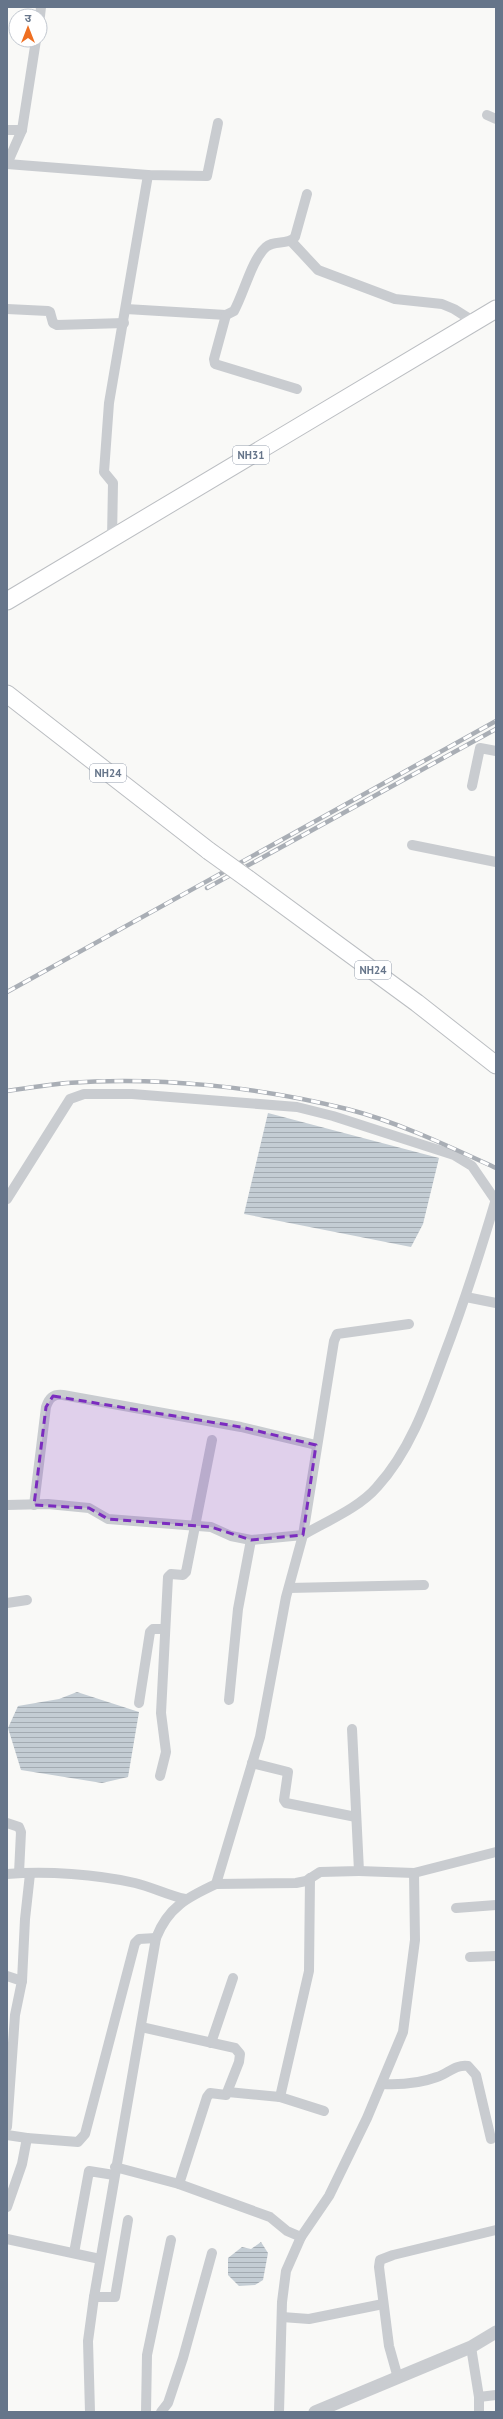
<svg xmlns="http://www.w3.org/2000/svg" width="503" height="2419" font-family="'PT Sans','Noto Sans Devanagari',sans-serif">
<style>
.water{fill:url(#water-rules)}
.lines{fill:none;stroke-linecap:round;stroke-linejoin:round}
.trunk-casing{stroke:#bbbec2;stroke-width:19}
.minor{stroke:#c9ccd0;stroke-width:10}
.tertiary{stroke:#c9ccd0;stroke-width:13}
.trunk{stroke:#fff;stroke-width:17}
.rail-casing{stroke:#a9aeb5;stroke-width:4.5}
.rail{stroke:#fff;stroke-width:3;stroke-dasharray:9;stroke-linecap:butt}
.trunk-bridge-casing{stroke:#bbbec2;stroke-width:19;stroke-linecap:butt}
.trunk-bridge{stroke:#fff;stroke-width:17}
.marked{fill:#7b2cbf;fill-opacity:0.2;stroke:#7b2cbf;stroke-width:3;stroke-dasharray:8 5;stroke-linejoin:round}
.labels{text-anchor:middle;stroke-width:4;stroke-linejoin:round;paint-order:stroke}
.shield{fill:#fff;stroke:#949ead;stroke-width:1}
.shield-label{font-size:11px;font-weight:bold;fill:#66758a}
</style>
<defs>
<pattern id="water-rules" width="6" height="5" patternUnits="userSpaceOnUse"><rect width="6" height="5" fill="#c4cdd4"/><path d="M0 2.5h6" fill="none" stroke="#a3abb2"/></pattern>
</defs>
<rect width="100%" height="100%" fill="#f9f9f7"/>
<g class="water">
<path d="M268,1113L439,1158L423,1224L411,1247L244,1214Z"/>
<path d="M77,1692L139,1712L128,1777L102,1783L21,1770L8,1728L18,1706L59,1699Z"/>
<path d="M261,2242L268,2253L263,2280L255,2285L239,2286L228,2275V2258L242,2247L251,2249Z"/>
</g>
<g class="lines">
<g class="trunk-casing">
<g id="trunk">
<path d="M7,601L496,309"/>
<path d="M7,694L209,851"/>
<path d="M248,879L417,1003L496,1065"/>
</g>
</g>
<g class="minor">
<path d="M40,16L41,7"/>
<path d="M487,115L496,119"/>
<path d="M7,130H22"/>
<path d="M7,164L148,175L207,176L218,123"/>
<path d="M7,164L22,130L36,40"/>
<path d="M291,241L318,270L395,299L442,304L454,309L473,321"/>
<path d="M7,309L48,311L50,312L53,323L57,325L124,323"/>
<path d="M126,309L226,315L234,311C244,293 252,259 266,247C275,239 287,246 295,237L307,194"/>
<path d="M226,315L214,359L215,364L297,389"/>
<path d="M112,539L113,483L104,472L109,403L148,175"/>
<path d="M472,786L480,748L496,751"/>
<path d="M412,845L496,862"/>
<path d="M7,1199L70,1099L84,1094H132L297,1107L333,1116L454,1155L472,1166L496,1201"/>
<path d="M466,1297L496,1303"/>
<path d="M7,1505L48,1504L89,1508L108,1519L211,1527L231,1536L251,1540L303,1535L334,1341L337,1334L409,1324"/>
<path d="M34,1505L46,1407C49,1398 53,1394 63,1395L241,1427L316,1445"/>
<path d="M289,1588L424,1585"/>
<path d="M7,1603L27,1600"/>
<path d="M229,1700L238,1609L251,1540"/>
<path d="M139,1703L150,1632L153,1629H165"/>
<path d="M252,1763L288,1772L284,1800L286,1803L356,1817"/>
<path d="M160,1776L166,1752L161,1713L168,1577L171,1574L183,1575L186,1572L212,1440"/>
<path d="M7,1823L19,1827L21,1832L19,1873"/>
<path d="M359,1871L414,1873L496,1852"/>
<path d="M7,1874C47,1871 96,1874 135,1883C152,1887 167,1895 185,1899"/>
<path d="M216,1884L296,1883L306,1881L320,1872L359,1871L352,1729"/>
<path d="M456,1908L496,1905"/>
<path d="M470,1957L496,1956"/>
<path d="M7,1976L22,1981L15,2015L7,2127"/>
<path d="M22,1981L25,1919L30,1874"/>
<path d="M141,2027L235,2048L240,2054L239,2062L226,2095L210,2093L207,2097L179,2184"/>
<path d="M211,2043L233,1978"/>
<path d="M382,2084C401,2085 418,2084 437,2077C447,2074 456,2064 468,2066L476,2075L491,2139"/>
<path d="M228,2092L280,2097L324,2111"/>
<path d="M280,2097L309,1971L310,1878"/>
<path d="M7,2135L27,2138L22,2164L7,2207"/>
<path d="M27,2138L78,2142L85,2134L135,1943L139,1939L156,1938"/>
<path d="M115,2167L179,2184L270,2217L287,2231L301,2237"/>
<path d="M7,2239L100,2259"/>
<path d="M74,2253L89,2171L114,2175"/>
<path d="M94,2297H115L128,2220"/>
<path d="M282,2317L309,2319L383,2304"/>
<path d="M471,2347L479,2397V2412"/>
<path d="M398,2378L389,2346L379,2267L380,2260L393,2255L496,2230"/>
<path d="M479,2397L496,2395"/>
<path d="M90,2412L88,2341L94,2297L156,1938C168,1907 188,1897 216,1884L260,1737L286,1597L303,1535C327,1521 359,1508 377,1487C410,1451 427,1402 443,1358C463,1306 480,1253 496,1199"/>
<path d="M146,2412L147,2355L171,2240"/>
<path d="M161,2412L168,2403L183,2358L212,2253"/>
<path d="M279,2412L282,2302L286,2271L301,2237L329,2196L367,2118L403,2032L415,1940L414,1873"/>
</g>
<path class="tertiary" d="M315,2412L471,2347L496,2332"/>
<use href="#trunk" class="trunk"/>
<g class="rail-casing">
<g id="rail">
<path d="M207,888L496,729"/>
<path d="M7,992L496,721"/>
<path d="M7,1091C27,1088 47,1085 67,1083C159,1076 258,1087 347,1109C398,1122 448,1146 496,1168"/>
</g>
</g>
<use href="#rail" class="rail"/>
<g class="trunk-bridge-casing">
<path id="trunk-bridge" d="M209,851L248,879"/>
</g>
<use href="#trunk-bridge" class="trunk-bridge"/>
</g>
<path class="marked" d="M53,1396L241,1427L316,1445L303,1535L251,1540L211,1527L108,1519L89,1508L34,1505L46,1407Z"/>
<g class="labels">
<g class="shield">
<rect x="233" y="446" width="36" height="18" rx="3"/>
<rect x="90" y="764" width="36" height="18" rx="3"/>
<rect x="355" y="961" width="36" height="18" rx="3"/>
</g>
<g class="shield-label">
<text x="251" y="459">NH31</text>
<text x="108" y="777">NH24</text>
<text x="373" y="974">NH24</text>
</g>
</g>
<rect width="503" height="2419" fill="none" stroke="#66758a" stroke-width="16"/>
<g transform="translate(28 28)"><circle r="19" fill="#ffffff" stroke="#c2c8d0"/>
<path d="M0-3L7 15L0 10L-7 15Z" fill="#ef6f21"/>
<text y="-6" font-size="11" font-weight="bold" text-anchor="middle" fill="#66758a">उ</text>
</g>
</svg>
